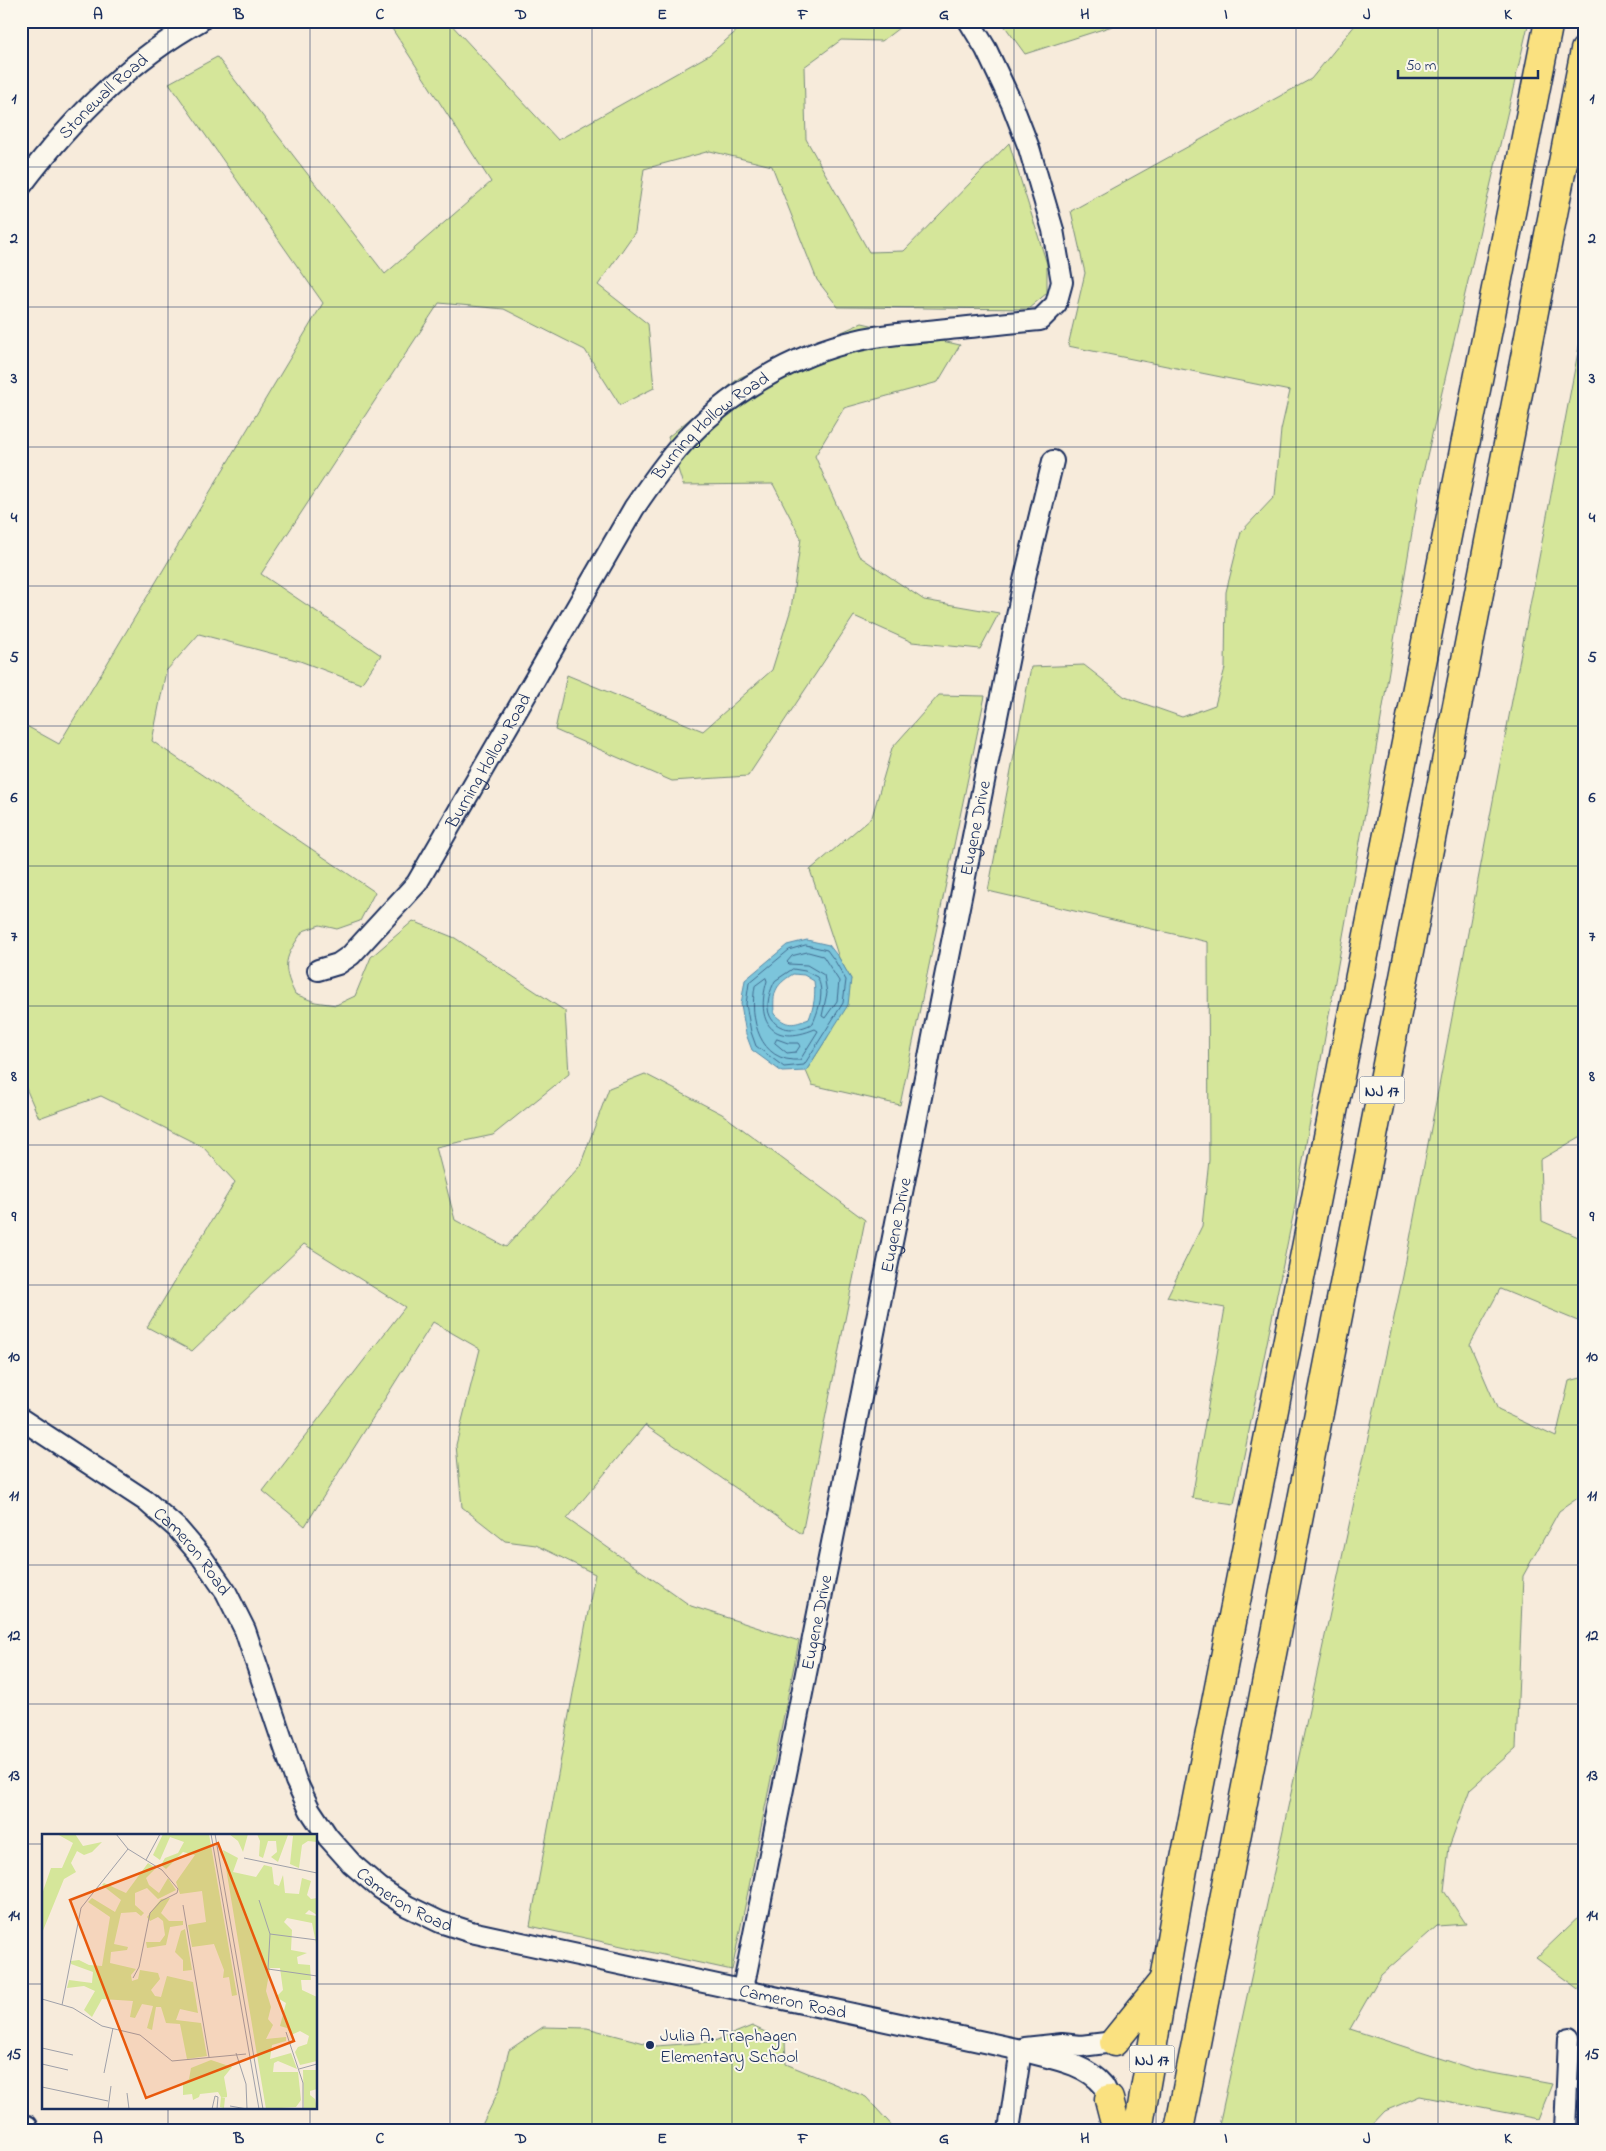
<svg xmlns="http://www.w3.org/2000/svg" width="1606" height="2151" font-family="'Indie Flower',sans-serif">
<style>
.green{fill:#d5e69a;stroke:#788a7c}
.water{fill:#7bc5db;stroke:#5589a9;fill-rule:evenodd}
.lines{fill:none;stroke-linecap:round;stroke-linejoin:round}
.shore{stroke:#416b90;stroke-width:1}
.minor-casing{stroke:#1b2f5e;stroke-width:24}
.trunk-casing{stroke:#1b2f5e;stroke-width:31}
.minor{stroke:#fbf7ec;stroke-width:20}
.trunk{stroke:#fae180;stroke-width:28}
.grid{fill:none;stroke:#1b2f5e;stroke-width:1;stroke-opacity:0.55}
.poi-dot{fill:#1b2f5e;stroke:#fbf7ec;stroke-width:2}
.labels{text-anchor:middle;stroke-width:4;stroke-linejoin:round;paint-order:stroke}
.shield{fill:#fbf7ec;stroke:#5e6b89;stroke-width:1}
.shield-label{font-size:16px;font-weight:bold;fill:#1b2f5e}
.street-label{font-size:18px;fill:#1b2f5e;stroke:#fbf7ec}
.poi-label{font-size:18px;fill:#1b2f5e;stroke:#fbf7ec;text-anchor:start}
.inset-road{fill:none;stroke:#9fa0a9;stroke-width:1}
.view{fill:#e8590c;fill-opacity:0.15;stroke:#e8590c;stroke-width:2.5}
.inset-edge{fill:none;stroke:#1b2f5e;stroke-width:2.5}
.neatline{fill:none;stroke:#1b2f5e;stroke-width:2}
.grid-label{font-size:16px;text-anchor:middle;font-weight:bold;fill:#1b2f5e}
</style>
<rect width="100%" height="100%" fill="#f7ebdb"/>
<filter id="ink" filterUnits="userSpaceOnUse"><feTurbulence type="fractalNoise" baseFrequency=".02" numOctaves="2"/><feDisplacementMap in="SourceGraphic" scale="10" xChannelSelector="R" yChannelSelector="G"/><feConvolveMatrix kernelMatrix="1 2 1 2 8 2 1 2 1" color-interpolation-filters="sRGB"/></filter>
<g filter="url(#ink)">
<g class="green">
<path d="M387,21H448L558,140L709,55L748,21H908L882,41L841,40L804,67L806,139L869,252L904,251L1009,143L1047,264V293L1028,309L838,307L817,280L772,166L710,151L644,169L635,232L598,285L648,324L654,388L620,405L585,350L504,309L439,303L261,574L381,655L361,684L300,661L199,634L166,671L152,741L375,892L360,921L337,929L320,925L303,931C285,957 281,965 295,994L315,1002L336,1005L355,996L371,957L413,921L455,938L565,1011L569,1074L493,1135L436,1147L455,1220L506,1247L580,1166L609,1088L645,1074L722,1114L865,1220L802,1534L645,1425L567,1519L691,1606L799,1641L732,1970L530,1926L595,1574L536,1545L505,1541L462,1507L456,1445L480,1349L433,1322L305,1526L263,1491L405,1307L304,1244L192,1351L147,1327L235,1182L203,1147L101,1096L39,1118L21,1077V723L59,744L323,303L169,83L217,57L385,274L491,182Z"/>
<path d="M1001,21H1128L1025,54Z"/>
<path d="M1351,21H1529L1419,490L1370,785L1294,1211L1234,1504L1192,1498L1225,1308L1167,1297L1202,1226L1209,1160L1208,942L988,891L1031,667L1084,665L1125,697L1182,717L1215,705L1225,668L1226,592L1241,532L1275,496L1281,430L1290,391L1068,346L1085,273L1071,211L1311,79L1356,24Z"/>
<path d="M1585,315V997L1583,1001L1585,1007V1134L1540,1160L1542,1221L1585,1240V1324L1500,1289L1470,1345L1498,1410L1556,1437L1569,1381L1585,1377V1493L1559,1511L1523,1576L1516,1748L1470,1789L1449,1847L1444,1891L1466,1924L1437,1926L1381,1975L1350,2029L1476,2070L1552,2084L1538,2119L1420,2096L1385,2111L1367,2130H1218L1403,1276Z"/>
<path d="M862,323L960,345L938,382L844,408L815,456L859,556L924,600L999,613L980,649L912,642L854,616L748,776L672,781L555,730L567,675L703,731L772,670L791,609L801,538L773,484L683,485L668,437L739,378Z"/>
<path d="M939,695L985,696L900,1105L812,1085L806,1071L827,1038L851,979L839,958L810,870L872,817L892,748Z"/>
<path d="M1585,1911V1994L1536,1958Z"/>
<path d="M752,2026L785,2041L786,2064L866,2097L896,2130H462L482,2125L499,2090L509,2050L543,2027L587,2028L656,2046L712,2042Z"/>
</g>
<path class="water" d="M807,940L829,945L839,958L851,979L848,1005L806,1071L782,1072L752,1050L746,1034L741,1004L745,980L787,945ZM793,974L804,975L814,981C816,995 814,1006 809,1019C793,1025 787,1027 774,1014C773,992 774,986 793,974Z"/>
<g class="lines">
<g class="shore">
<path d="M806,945L827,950L835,961L846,980L843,1003L804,1065L784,1067L756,1046L751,1032L746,1004L749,983L789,950Z"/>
<path d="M808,952L823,956L839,981L837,1001L825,1018L822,1016L827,993L824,975L807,965L789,964L787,962L792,956Z"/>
<path d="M793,969L805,971L817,977C825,991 819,1009 813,1023C800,1031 778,1033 770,1016C765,1006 770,990 775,981Z"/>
<path d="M766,978L767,981C755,1022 772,1047 815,1029L818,1031L800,1060C759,1063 749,1018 755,986Z"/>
<path d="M777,1039L788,1043H798L800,1046L796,1052L787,1053L775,1043Z"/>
</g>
<g class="minor-casing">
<g id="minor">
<path id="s1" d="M21,186C70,121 128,61 200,21"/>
<path id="s2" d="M318,970L338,964L351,955L417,883L634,508C649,486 664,464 682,444C726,394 794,354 859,340C886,334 912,333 938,330C972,327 1006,323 1040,320L1056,304L1062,282L1053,230L1029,148L1012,104L986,49L969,21"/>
<path id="s3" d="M21,1419L146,1501L177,1528L201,1556L226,1592L245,1630L296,1781L310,1810L328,1837L352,1864L380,1888L407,1906L440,1922L471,1932L1021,2050C1048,2058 1084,2062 1103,2085C1106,2088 1107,2095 1109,2099"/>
<path id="s4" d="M743,1989L1024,581L1053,461"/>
<path d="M1025,2048L1062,2044L1081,2046L1114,2042"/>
<path d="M26,2130L27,2126"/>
<path d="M1009,2130L1021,2050"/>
<path d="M1565,2130L1569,2038"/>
</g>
</g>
<g class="trunk-casing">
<g id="trunk">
<path d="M1114,2042L1164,1980"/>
<path d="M1109,2099L1117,2130"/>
<path d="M1138,2130L1183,1869L1549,21"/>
<path d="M1179,2130L1585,50"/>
</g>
</g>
<use href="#minor" class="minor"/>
<use href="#trunk" class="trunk"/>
</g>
</g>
<path class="grid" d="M168,21V1835M310,21V1835M450,21V2130M592,21V2130M732,21V2130M874,21V2130M1014,21V2130M1156,21V2130M1296,21V2130M1438,21V2130M21,167H1585M21,307H1585M21,447H1585M21,586H1585M21,726H1585M21,866H1585M21,1006H1585M21,1145H1585M21,1285H1585M21,1425H1585M21,1565H1585M21,1704H1585M21,1844H44M316,1844H1585M21,1984H44M316,1984H1585M168,2107V2130M310,2107V2130"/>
<circle class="poi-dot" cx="650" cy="2045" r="5"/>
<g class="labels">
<g class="shield">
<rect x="1359.5" y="1076.5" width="45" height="27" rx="4"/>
<rect x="1129.5" y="2045.5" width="45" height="27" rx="4"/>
</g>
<g class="shield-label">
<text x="1382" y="1096">NJ 17</text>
<text x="1152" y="2065">NJ 17</text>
</g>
<g class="street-label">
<text dy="6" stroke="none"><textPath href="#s1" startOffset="122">Stonewall Road</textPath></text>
<text dy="6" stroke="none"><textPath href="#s2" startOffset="681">Burning Hollow Road</textPath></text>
<text dy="6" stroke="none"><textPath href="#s2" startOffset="276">Burning Hollow Road</textPath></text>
<text dy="6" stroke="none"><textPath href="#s4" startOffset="1184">Eugene Drive</textPath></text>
<text dy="6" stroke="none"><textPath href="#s4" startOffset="779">Eugene Drive</textPath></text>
<text dy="6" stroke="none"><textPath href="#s3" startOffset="218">Cameron Road</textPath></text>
<text dy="6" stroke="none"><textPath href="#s4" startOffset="374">Eugene Drive</textPath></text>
<text dy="6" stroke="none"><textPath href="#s3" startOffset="638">Cameron Road</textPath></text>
<text dy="6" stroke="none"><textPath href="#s3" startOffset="1042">Cameron Road</textPath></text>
</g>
<g class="poi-label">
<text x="660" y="2041">Julia A. Traphagen<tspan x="660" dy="21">Elementary School</tspan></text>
</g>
</g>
<g transform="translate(42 1834)">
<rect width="275" height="275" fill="#f7ebdb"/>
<path d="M15,0H33L41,12L60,8L50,18L42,21L35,17L29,29L34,38L22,45L0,99V60L9,34H20L31,9ZM121,0H167L195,161L190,162L187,143L181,144L182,136L172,110L150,113L146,91L164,88L160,57L138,60L134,48L153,21L141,18L124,35L119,31L123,24L136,19L142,8L128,3L118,26L111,21ZM187,0H206L201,18L196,7ZM215,0H272L275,1V8L266,7L260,11L257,34L248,30L251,2L246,1L236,28L229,23L235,18L234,7H226L221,24L217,22L218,7ZM181,16L196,24L191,38L214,43L222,31L230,33L232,50L237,52L241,41L243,59L257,60L260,44L269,47L265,61L269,65L275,64V81L267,76L263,80L275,82V115L270,89L245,84L242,88L250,96L249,116L265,119L255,123L256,130L268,131L269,146H259L260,156L275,163V227L258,231L253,218L256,213L265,210L267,202L258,197L249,201L245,194L238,192L244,169L234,163L241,156L238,134H228L224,157L229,173L226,185L231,191L224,205L244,203V207L230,211L228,225L249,219L255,235L236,227L232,229L231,238H256L259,266L254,273L224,275ZM106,29L114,34L104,44L107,51L117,59L126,44L134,56L116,65L105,54L93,59V71L102,79L99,82L94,78L79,79L72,110L86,113L85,116L69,118L68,129L94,135L89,141L90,147L96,145L98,136L116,139L118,145L109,156L113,162L119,163L125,142L151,148L156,179L138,175L134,186L159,189L165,222L145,225L138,190L124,189L119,173H114L110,196L105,194L111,172L100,170L93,184L88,183L91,167L60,165L50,183L42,176L53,157L42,152L25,154L27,146L50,149L51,138L29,130V127L37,126L47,131L60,132L68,83L46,68L50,64L73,78L79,66L60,51L62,49L84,59ZM128,64L119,79L127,87H141V91L128,93L124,111L105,114L104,108H118L123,101L121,87L116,83L108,87L105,83L119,65ZM143,95L150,136L141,137V126L133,118L139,97ZM169,226L190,233L182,243L185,260V263L179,264H183L182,274L178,273L179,263L176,258L158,260L157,263L151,266L150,260L141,261V249L147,245L149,234ZM261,236H274L275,255L268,257V261L273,265L275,275H262Z" fill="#d5e69a"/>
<path class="inset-road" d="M74,0L86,15L120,36L136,55L135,59L119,67L108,79L97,133L91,144M169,0L217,275M173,0L221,275M202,24L275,39M104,26L118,0M217,66L228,100L226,135L275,142M141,71L167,223M228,100L275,106M0,165L31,174L60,192L98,201L130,227L204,220M20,171L39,74L86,15M244,198L261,249V275M0,214L31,221M194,219L204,250L205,275M0,230L26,236M257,235L275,230M62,239L71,194M0,253L66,267M85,259L87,275M188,272L205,275M66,275L69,252M170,275L173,262L176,263L175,275"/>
<path class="view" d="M176,9L252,207L104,264L28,66Z"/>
<rect width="275" height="275" class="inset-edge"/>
</g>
<rect width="1606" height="2151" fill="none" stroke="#fbf7ec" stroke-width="55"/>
<path d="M1398 70v8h140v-8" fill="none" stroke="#1b2f5e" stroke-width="2.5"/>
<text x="1406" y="70" font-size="15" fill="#1b2f5e" stroke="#fbf7ec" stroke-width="4" paint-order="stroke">50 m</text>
<rect x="28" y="28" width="1550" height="2096" class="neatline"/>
<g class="grid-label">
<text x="98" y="19">A</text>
<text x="239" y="19">B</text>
<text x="380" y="19">C</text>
<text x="521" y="19">D</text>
<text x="662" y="19">E</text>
<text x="803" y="19">F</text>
<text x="944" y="19">G</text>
<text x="1085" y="19">H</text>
<text x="1226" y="19">I</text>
<text x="1367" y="19">J</text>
<text x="1508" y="19">K</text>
<text x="14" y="103">1</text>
<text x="1592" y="103">1</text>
<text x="14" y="243">2</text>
<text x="1592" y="243">2</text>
<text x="14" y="383">3</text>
<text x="1592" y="383">3</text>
<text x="14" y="522">4</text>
<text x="1592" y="522">4</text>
<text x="14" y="662">5</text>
<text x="1592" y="662">5</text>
<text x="14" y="802">6</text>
<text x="1592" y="802">6</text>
<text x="14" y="941">7</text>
<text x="1592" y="941">7</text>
<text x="14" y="1081">8</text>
<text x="1592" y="1081">8</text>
<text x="14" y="1221">9</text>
<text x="1592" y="1221">9</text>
<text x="14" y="1361">10</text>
<text x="1592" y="1361">10</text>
<text x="14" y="1500">11</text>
<text x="1592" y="1500">11</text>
<text x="14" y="1640">12</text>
<text x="1592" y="1640">12</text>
<text x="14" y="1780">13</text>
<text x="1592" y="1780">13</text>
<text x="14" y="1920">14</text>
<text x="1592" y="1920">14</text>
<text x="14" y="2059">15</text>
<text x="1592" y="2059">15</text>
<text x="98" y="2143">A</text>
<text x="239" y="2143">B</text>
<text x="380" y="2143">C</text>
<text x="521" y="2143">D</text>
<text x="662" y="2143">E</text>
<text x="803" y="2143">F</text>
<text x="944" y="2143">G</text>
<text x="1085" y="2143">H</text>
<text x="1226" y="2143">I</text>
<text x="1367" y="2143">J</text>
<text x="1508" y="2143">K</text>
</g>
</svg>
